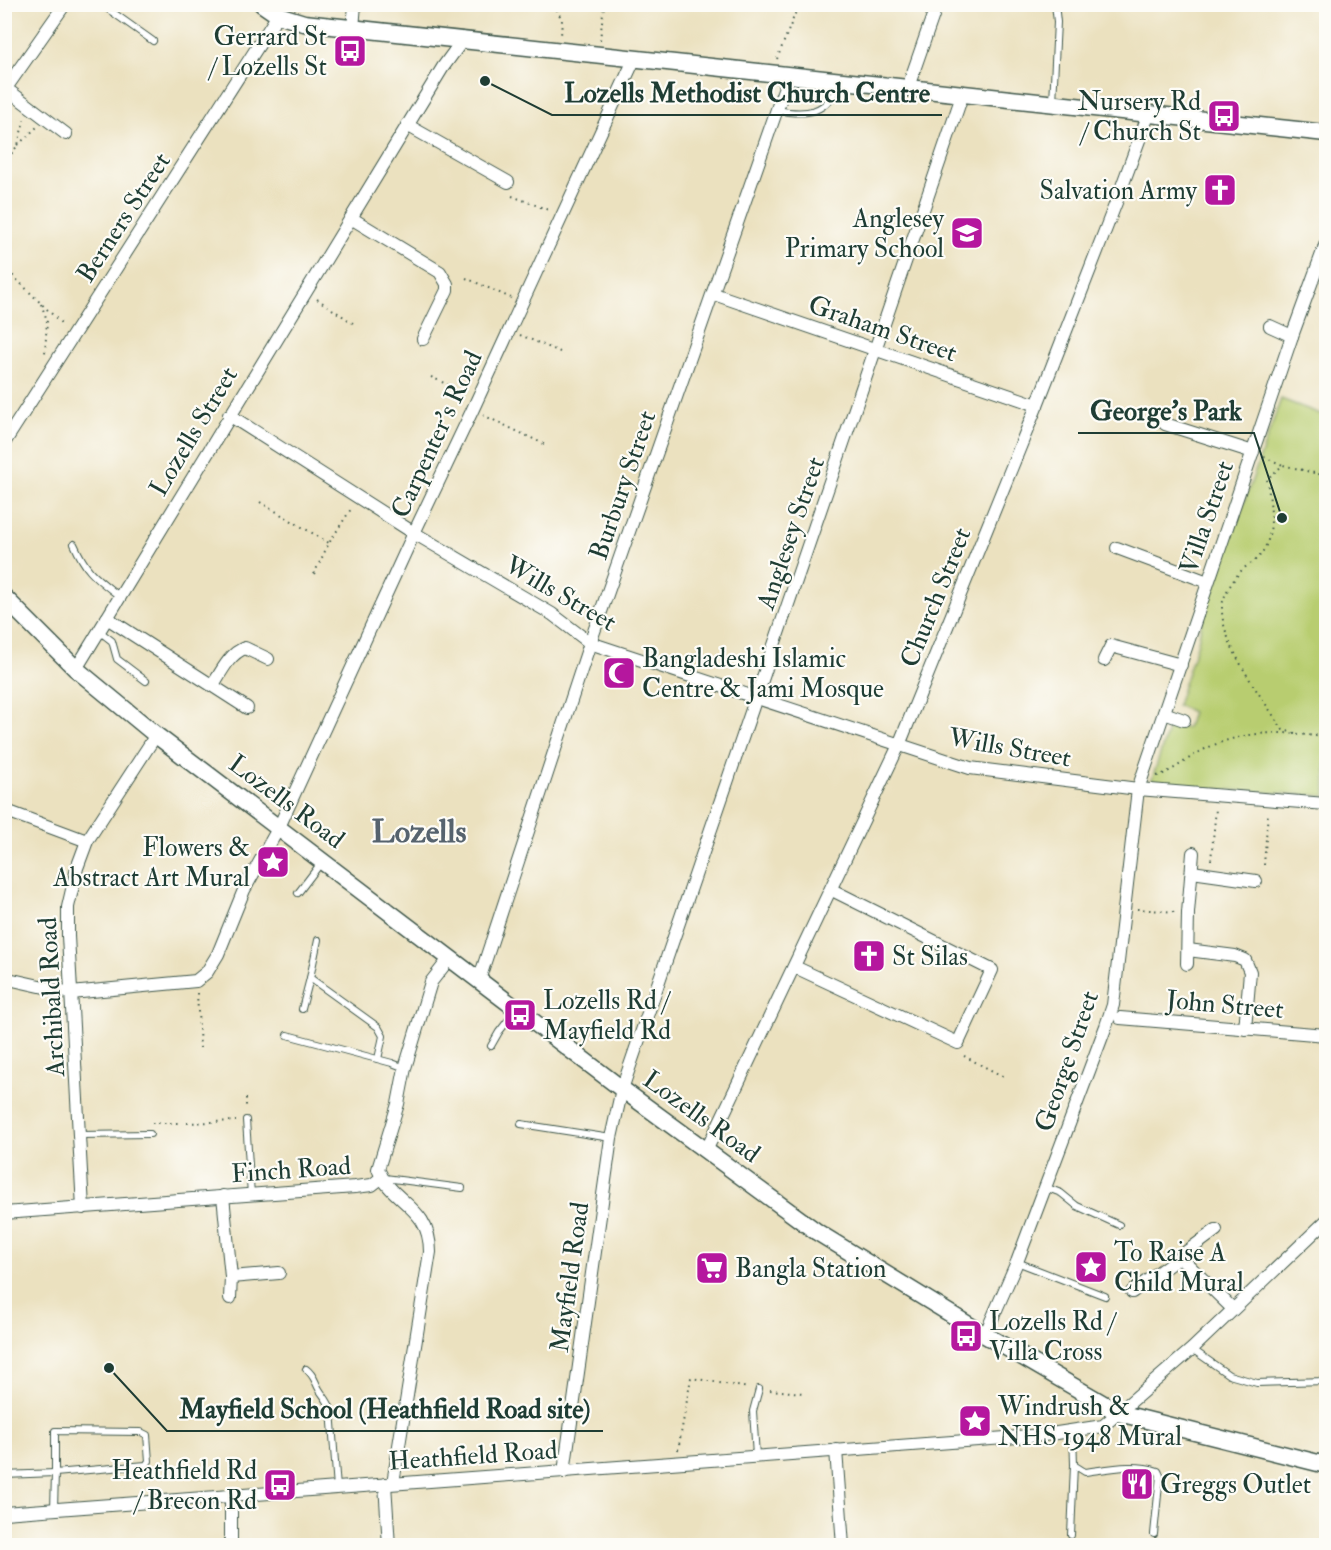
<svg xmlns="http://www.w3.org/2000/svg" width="1331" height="1550" font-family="'IM FELL Double Pica',serif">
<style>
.green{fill:#b8cd70;stroke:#6c8552;stroke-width:1.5}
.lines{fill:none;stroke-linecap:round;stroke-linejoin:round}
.lane-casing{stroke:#3e5649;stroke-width:8}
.street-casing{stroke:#3e5649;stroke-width:14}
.secondary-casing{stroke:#3e5649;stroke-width:19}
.path{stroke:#3e5649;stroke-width:2;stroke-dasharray:1.5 4.5;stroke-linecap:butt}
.lane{stroke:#fff;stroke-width:6}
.street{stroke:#fff;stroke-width:12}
.secondary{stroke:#fff;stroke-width:16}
.labels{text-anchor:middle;stroke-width:4.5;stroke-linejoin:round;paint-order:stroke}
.poi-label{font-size:26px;fill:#1f3d34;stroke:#fdfcf7;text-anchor:start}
.street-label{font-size:26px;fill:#1f3d34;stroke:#fdfcf7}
.district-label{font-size:32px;font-weight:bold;fill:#56636e;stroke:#fdfcf7}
.leader{fill:none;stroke:#1f3d34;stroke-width:2}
.callout-dot{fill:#1f3d34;stroke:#fdfcf7;stroke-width:2}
.callout-label{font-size:27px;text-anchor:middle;font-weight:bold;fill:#1f3d34;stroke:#fdfcf7;stroke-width:4.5;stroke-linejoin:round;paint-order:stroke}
</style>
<rect width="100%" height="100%" fill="#fdfcf7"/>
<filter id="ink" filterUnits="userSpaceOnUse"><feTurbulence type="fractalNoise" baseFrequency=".0167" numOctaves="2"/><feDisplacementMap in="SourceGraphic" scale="12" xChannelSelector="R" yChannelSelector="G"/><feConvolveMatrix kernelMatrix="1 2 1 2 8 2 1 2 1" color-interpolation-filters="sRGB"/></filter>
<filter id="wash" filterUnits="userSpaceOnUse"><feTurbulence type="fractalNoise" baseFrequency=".008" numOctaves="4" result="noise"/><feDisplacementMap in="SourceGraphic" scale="24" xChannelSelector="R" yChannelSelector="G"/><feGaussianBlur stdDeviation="1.35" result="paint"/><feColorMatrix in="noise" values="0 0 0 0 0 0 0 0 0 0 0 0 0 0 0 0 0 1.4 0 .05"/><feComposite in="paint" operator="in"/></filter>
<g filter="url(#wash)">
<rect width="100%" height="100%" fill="#ebe1bf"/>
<path class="green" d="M1281,399L1326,416V796L1150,785L1170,724L1187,728L1192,712L1177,705L1198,642L1202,620Z"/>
</g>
<g filter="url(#ink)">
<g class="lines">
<g class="lane-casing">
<g id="lane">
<path d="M101,4L153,41"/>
<path d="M1053,102L1057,22L1055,4"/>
<path d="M777,110C806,116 827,114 839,83"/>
<path d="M74,544C87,573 95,577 119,596"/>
<path d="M99,631L112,641L117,659L146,681"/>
<path d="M298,893L321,863"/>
<path d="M310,978L318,940"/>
<path d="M302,1009L310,978L378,1027L383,1036L378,1059"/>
<path d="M287,1035L392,1063L405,1068"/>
<path d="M491,1046L499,1032L517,1009"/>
<path d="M246,1120L251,1195"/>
<path d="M521,1124L611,1138"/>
<path d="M80,1135L150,1134"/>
<path d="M385,1178L462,1188"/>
<path d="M1045,1187L1061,1193L1077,1206L1119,1225"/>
<path d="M1017,1262L1105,1296"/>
<path d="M1192,1349L1229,1375L1257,1383L1326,1381"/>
<path d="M306,1369C314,1375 314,1380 319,1389C323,1396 329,1401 331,1410L337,1488"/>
<path d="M55,1431L141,1432L147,1435L149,1461L146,1465L55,1473Z"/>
<path d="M1073,1431L1074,1465L1085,1472C1109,1469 1134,1463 1158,1471L1160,1475L1154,1534"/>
<path d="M756,1456L753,1411L759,1389"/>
<path d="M4,1475L55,1473L54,1509"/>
<path d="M1071,1535L1074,1465"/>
</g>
</g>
<g class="street-casing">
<g id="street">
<path d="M353,29L355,4"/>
<path d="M4,87L66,134"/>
<path d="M908,87L937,4"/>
<path d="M6,88L65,4"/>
<path d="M407,125L508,182"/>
<path d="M351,218L440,272L447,284V290L423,339"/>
<path d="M714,294L1037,405"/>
<path d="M1270,326L1292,336"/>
<path d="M229,415L414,533L552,614L590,643L970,768L1138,789L1326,804"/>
<path d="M1165,424L1253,452"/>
<path d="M4,443L278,15"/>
<path d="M1117,548L1208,582"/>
<path d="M107,618L247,708"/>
<path d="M1104,660L1111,646L1181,665"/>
<path d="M76,669L443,67L462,41"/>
<path d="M213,685C221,672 230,653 245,648L268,659"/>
<path d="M1164,713L1184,720"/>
<path d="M4,810L87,841"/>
<path d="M1192,872L1256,881"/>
<path d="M1188,950L1235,956L1245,960L1250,972L1245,1029"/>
<path d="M1187,964L1188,913L1193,853"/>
<path d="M795,967L958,1043L992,970L832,890"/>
<path d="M4,978L71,993L196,981L207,972L218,954L244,890L279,827L414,533L472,411L634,60"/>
<path d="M479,980L590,643L789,75"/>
<path d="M1120,1018L1326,1035"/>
<path d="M706,1151L899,745L1037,405L1117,200L1149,113"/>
<path d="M223,1196L231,1277L230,1298"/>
<path d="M83,1208L68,936V907L77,868L87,841L156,735"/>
<path d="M4,1213L355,1187L372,1185L381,1178"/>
<path d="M1180,1257L1233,1309"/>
<path d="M231,1277L279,1273"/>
<path d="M1132,1292L1216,1230"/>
<path d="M985,1335L1017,1262L1106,1026L1113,1005L1138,789L1292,336L1326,243"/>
<path d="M836,1450L843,1546"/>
<path d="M564,1472L611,1138L622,1089L963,93"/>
<path d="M393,1483L430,1252C430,1205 392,1204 378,1169L398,1104L405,1068L431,982L449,959"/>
<path d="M385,1484L389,1546"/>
<path d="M231,1495V1546"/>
<path d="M4,1513L1044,1435L1103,1426L1192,1349L1326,1221"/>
</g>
</g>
<g class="secondary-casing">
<g id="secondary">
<path d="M262,4L278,15L304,23L1326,133"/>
<path d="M4,597L76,669L156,735L622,1089L817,1232L985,1335L1119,1413L1326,1465"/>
</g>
</g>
<g class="path">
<path d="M554,4L562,20L561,36"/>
<path d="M600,40L604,4"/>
<path d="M777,59L799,4"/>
<path d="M18,145L37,127"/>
<path d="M4,163L18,145L24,120"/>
<path d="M512,196L551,211"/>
<path d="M4,267L63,325"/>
<path d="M466,278L511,298"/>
<path d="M317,299L353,323"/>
<path d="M41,304L47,320L45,354"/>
<path d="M520,335L560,352"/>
<path d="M431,377L466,393"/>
<path d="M483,415L546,445"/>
<path d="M1264,457L1283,465"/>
<path d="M260,502L329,543"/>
<path d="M314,574L329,543L351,509"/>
<path d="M1295,733L1283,730L1279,724C1260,695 1222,644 1222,610C1221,597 1234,578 1243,569C1249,564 1259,559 1263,551C1276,530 1270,502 1267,479L1283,465L1326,476"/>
<path d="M1315,735L1326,734"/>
<path d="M1157,776C1175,771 1188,757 1205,749C1244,730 1285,730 1326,738"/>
<path d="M1211,860L1216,809"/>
<path d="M1264,865L1268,812"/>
<path d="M1137,909L1176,912"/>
<path d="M197,993L200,1048"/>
<path d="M964,1056L1006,1078"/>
<path d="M246,1098V1110"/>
<path d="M152,1123H179"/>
<path d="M187,1123L236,1121"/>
<path d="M770,1390L803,1393"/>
<path d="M678,1450L691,1378L749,1388"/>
</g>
<use href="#lane" class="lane"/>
<use href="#street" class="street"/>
<use href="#secondary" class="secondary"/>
</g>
</g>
<defs>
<g id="bus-square" transform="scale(1.725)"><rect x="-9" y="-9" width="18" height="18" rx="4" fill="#b5179e" stroke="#fdfcf7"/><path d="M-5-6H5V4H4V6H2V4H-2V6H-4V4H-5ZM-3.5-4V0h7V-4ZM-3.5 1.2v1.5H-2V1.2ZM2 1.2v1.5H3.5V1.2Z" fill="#fff"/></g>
<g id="church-square" transform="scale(1.725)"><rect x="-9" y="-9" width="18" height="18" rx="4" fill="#b5179e" stroke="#fdfcf7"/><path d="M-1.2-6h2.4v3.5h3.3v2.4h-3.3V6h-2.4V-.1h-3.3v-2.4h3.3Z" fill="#fff"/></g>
<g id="school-square" transform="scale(1.725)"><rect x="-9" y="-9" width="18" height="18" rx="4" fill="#b5179e" stroke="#fdfcf7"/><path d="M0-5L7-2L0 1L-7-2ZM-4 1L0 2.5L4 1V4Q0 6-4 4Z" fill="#fff"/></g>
<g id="mosque-square" transform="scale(1.725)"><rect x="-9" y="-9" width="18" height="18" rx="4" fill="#b5179e" stroke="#fdfcf7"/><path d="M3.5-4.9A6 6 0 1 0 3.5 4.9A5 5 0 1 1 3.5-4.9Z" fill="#fff"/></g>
<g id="sight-square" transform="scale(1.725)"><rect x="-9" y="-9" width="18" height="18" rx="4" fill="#b5179e" stroke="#fdfcf7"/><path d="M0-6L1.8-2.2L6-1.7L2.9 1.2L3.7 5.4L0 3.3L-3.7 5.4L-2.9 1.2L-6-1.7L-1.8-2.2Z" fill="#fff"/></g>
<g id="supermarket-square" transform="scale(1.725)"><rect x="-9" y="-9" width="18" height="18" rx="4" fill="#b5179e" stroke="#fdfcf7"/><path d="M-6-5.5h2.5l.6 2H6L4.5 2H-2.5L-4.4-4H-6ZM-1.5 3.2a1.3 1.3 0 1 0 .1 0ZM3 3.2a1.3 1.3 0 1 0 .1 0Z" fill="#fff"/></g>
<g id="restaurant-square" transform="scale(1.725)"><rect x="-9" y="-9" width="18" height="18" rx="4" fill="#b5179e" stroke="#fdfcf7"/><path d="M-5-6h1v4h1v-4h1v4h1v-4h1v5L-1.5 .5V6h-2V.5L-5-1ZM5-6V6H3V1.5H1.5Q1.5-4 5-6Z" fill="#fff"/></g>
</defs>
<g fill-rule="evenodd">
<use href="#bus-square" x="350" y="51"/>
<use href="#bus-square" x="1224" y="116"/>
<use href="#church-square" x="1220" y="190"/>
<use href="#school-square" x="967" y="233"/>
<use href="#mosque-square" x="619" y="673"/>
<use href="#sight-square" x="273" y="862"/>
<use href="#church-square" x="869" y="956"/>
<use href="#bus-square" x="520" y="1015"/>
<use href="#sight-square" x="1091" y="1267"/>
<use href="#supermarket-square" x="712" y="1268"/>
<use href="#bus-square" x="966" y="1336"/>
<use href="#sight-square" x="975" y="1421"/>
<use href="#restaurant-square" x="1137" y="1484"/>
<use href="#bus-square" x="280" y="1485"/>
</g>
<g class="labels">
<g class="poi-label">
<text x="327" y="45" text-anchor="end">Gerrard St<tspan x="327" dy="30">/ Lozells St</tspan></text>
<text x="1201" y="110" text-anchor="end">Nursery Rd<tspan x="1201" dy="30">/ Church St</tspan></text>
<text x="1197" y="199" text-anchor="end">Salvation Army</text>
<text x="944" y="227" text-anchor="end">Anglesey<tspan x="944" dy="30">Primary School</tspan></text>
<text x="642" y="667">Bangladeshi Islamic<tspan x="642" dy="30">Centre &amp; Jami Mosque</tspan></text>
<text x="250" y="856" text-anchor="end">Flowers &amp;<tspan x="250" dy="30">Abstract Art Mural</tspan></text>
<text x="892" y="965">St Silas</text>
<text x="543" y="1009">Lozells Rd /<tspan x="543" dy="30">Mayfield Rd</tspan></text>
<text x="1114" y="1261">To Raise A<tspan x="1114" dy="30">Child Mural</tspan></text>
<text x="735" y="1277">Bangla Station</text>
<text x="989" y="1330">Lozells Rd /<tspan x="989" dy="30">Villa Cross</tspan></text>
<text x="998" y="1415">Windrush &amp;<tspan x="998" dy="30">NHS 1948 Mural</tspan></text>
<text x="257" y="1479" text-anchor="end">Heathfield Rd<tspan x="257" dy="30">/ Brecon Rd</tspan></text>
<text x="1160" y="1493">Greggs Outlet</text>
</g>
<g class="street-label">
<text transform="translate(123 217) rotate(-57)" y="9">Berners Street</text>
<text transform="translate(883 328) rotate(19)" y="9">Graham Street</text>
<text transform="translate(193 431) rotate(-59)" y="9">Lozells Street</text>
<text transform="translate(436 434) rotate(-65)" y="9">Carpenter's Road</text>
<text transform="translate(622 485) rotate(-71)" y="9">Burbury Street</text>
<text transform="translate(1206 517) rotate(-71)" y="9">Villa Street</text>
<text transform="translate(790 533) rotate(-71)" y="9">Anglesey Street</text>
<text transform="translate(561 593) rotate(30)" y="9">Wills Street</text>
<text transform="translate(935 597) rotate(-68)" y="9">Church Street</text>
<text transform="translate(1010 747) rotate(10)" y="9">Wills Street</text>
<text transform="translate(287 801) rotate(37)" y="9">Lozells Road</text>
<text transform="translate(51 997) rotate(-93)" y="9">Archibald Road</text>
<text transform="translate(1225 1004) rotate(5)" y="9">John Street</text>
<text transform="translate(1066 1061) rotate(-71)" y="9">George Street</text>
<text transform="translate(702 1116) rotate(36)" y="9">Lozells Road</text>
<text transform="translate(291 1169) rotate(-4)" y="9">Finch Road</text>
<text transform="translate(569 1277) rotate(-82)" y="9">Mayfield Road</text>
<text transform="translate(473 1455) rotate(-4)" y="9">Heathfield Road</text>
</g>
<g class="district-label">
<text x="419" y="842">Lozells</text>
</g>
</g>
<path class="leader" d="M485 81L552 115H942M1282 518L1254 433H1078M109 1368L167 1431H603"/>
<g class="callout-dot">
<circle cx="485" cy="81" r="6"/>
<circle cx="1282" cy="518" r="6"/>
<circle cx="109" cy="1368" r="6"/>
</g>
<g class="callout-label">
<text x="747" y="102">Lozells Methodist Church Centre</text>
<text x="1166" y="420">George's Park</text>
<text x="385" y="1418">Mayfield School (Heathfield Road site)</text>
</g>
<rect width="1331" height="1550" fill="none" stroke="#fdfcf7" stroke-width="24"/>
</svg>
